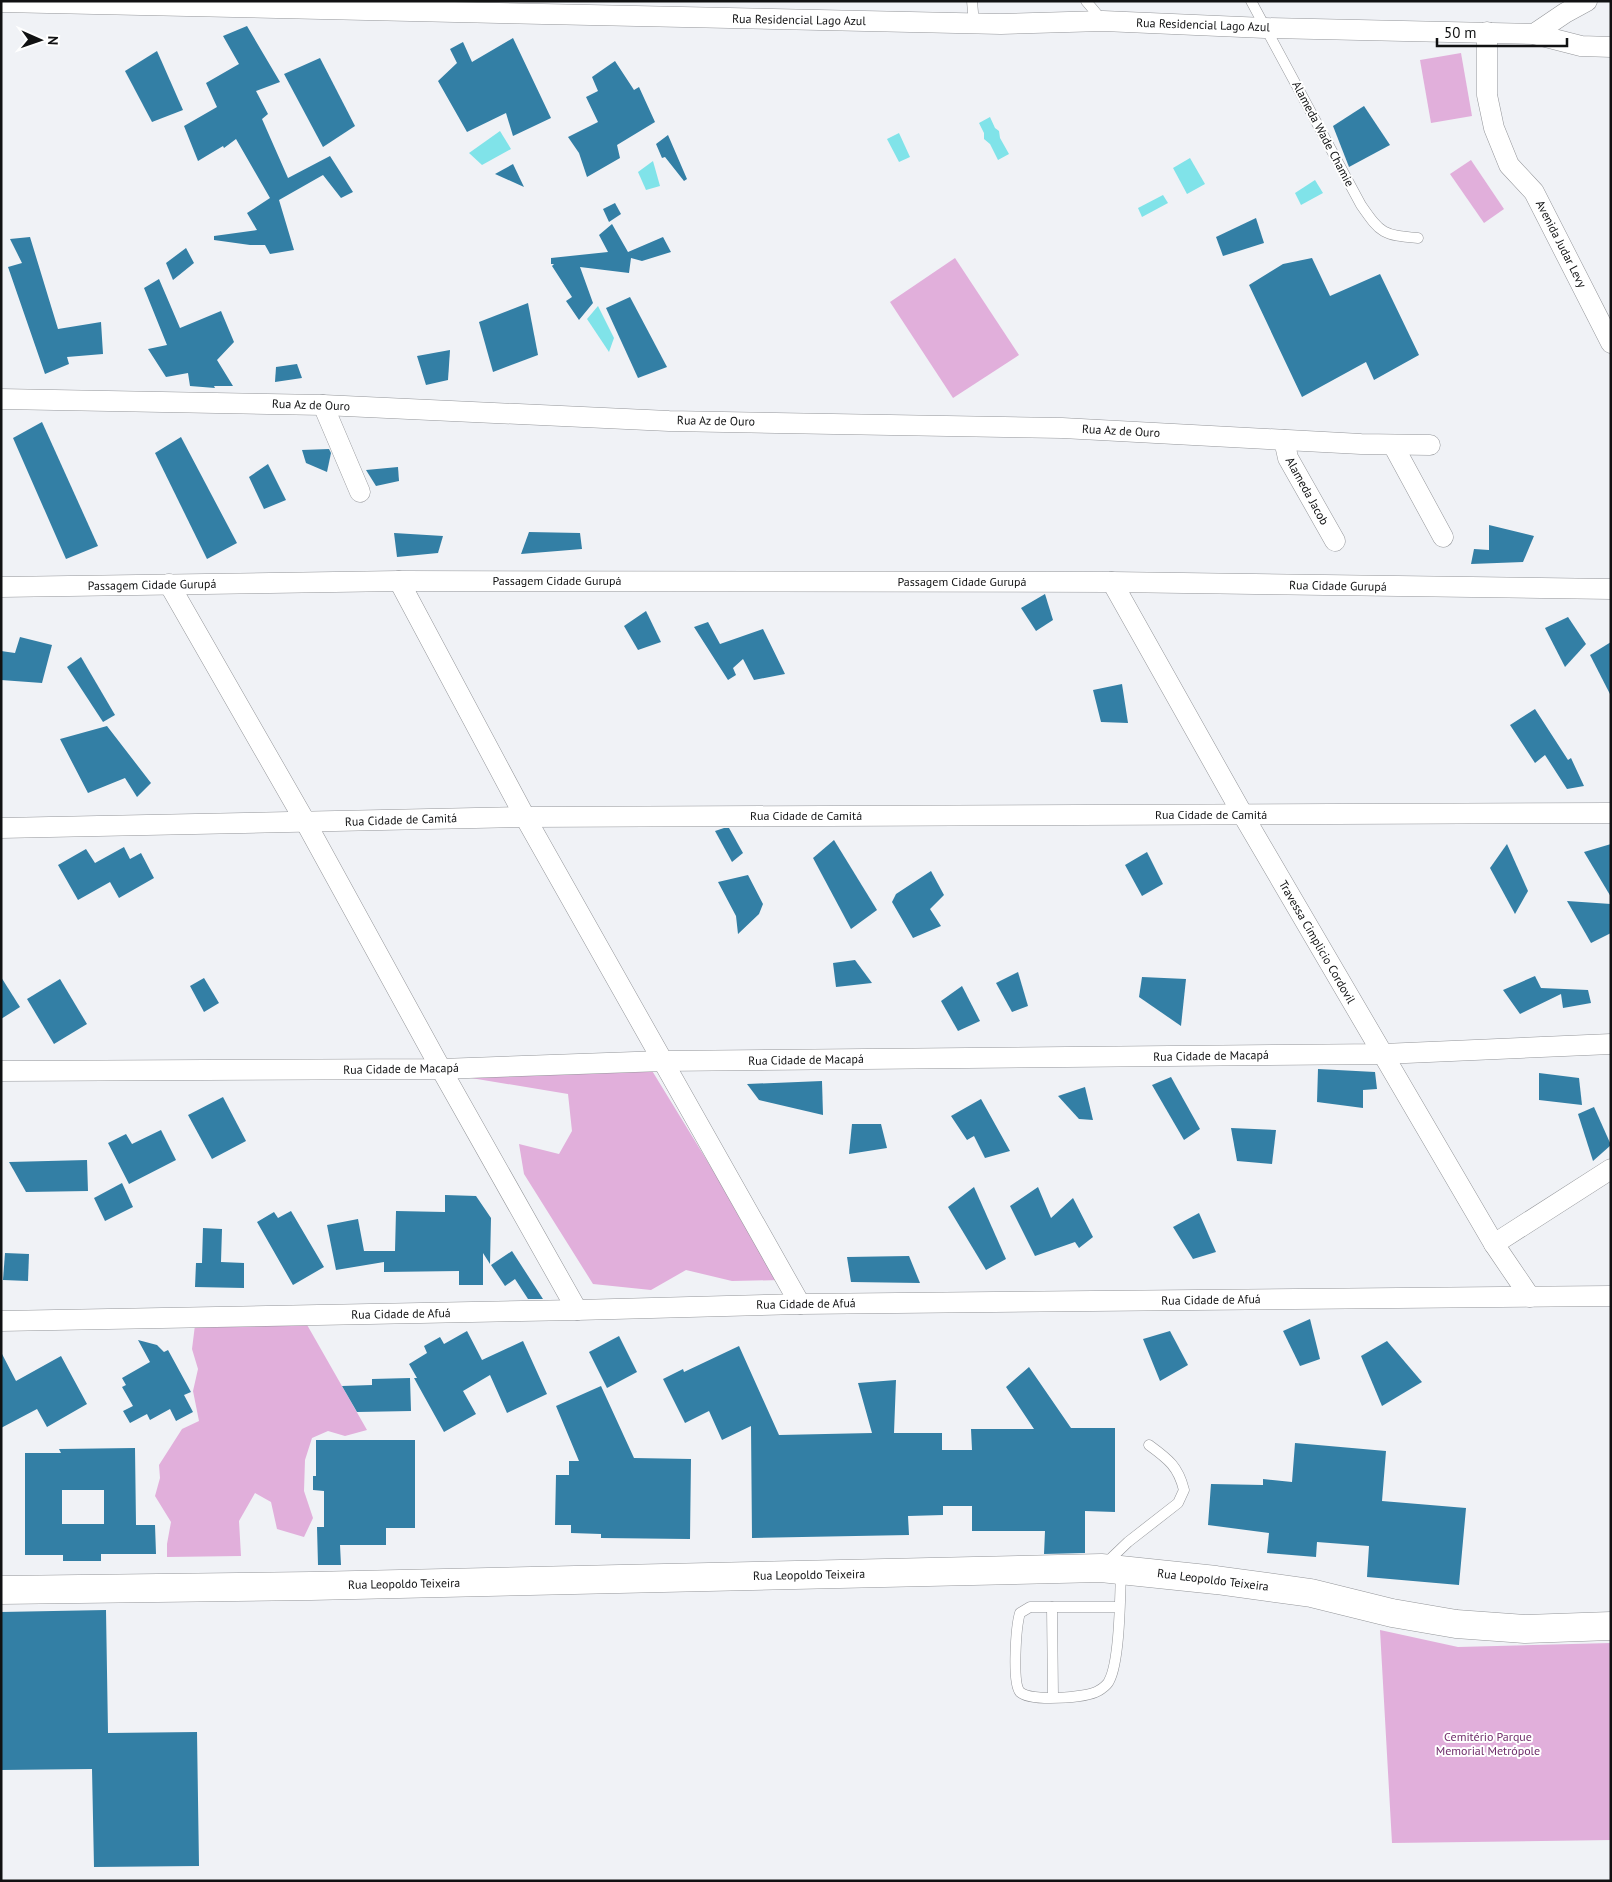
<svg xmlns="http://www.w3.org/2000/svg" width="1612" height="1882" font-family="'PT Sans',sans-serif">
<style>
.green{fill:#e1afdb}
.water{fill:#80e3e9}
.building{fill:#337fa5;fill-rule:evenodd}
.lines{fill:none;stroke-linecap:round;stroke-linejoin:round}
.service-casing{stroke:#94969a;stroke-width:11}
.minor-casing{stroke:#94969a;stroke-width:21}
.secondary-casing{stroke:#94969a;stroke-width:29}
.service{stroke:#fff;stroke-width:10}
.minor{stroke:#fff;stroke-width:20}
.secondary{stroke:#fff;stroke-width:28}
.labels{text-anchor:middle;stroke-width:4;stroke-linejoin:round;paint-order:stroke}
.street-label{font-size:12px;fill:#111213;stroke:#fff}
.park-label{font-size:12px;fill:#6e2c69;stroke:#fff}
</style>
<rect width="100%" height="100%" fill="#f0f2f6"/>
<g class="green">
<path d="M1461,53L1472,116L1431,123L1420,60Z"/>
<path d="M1471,160L1504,209L1484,223L1450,174Z"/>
<path d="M955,258L1019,355L953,398L890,302Z"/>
<path d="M651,1069L780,1280L732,1281L686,1270L651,1290L593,1284L524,1174L519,1144L559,1154L572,1131L568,1094L471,1078Z"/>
<path d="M306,1323L367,1430L345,1436L328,1431L312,1438L305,1460L304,1491L313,1518L304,1537L277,1529L271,1502L255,1493L239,1521L241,1556L167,1557V1544L171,1522L155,1496L160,1478L159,1465L182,1429L199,1421L193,1391L198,1369L192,1349L195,1325Z"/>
<path d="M1380,1630L1458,1647L1611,1643V1840L1392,1843Z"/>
</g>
<g class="water">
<path d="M990,117L995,128L999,131L1000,138L1009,154L998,160L990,144L984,139V133L979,123Z"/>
<path d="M500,131L511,149L482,165L469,153Z"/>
<path d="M899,133L910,157L899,162L887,139Z"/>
<path d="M1190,158L1205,184L1187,194L1173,168Z"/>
<path d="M653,161L660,186L646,190L638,172Z"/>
<path d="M1315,180L1323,193L1301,205L1295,193Z"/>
<path d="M1163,195L1168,203L1142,217L1138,208Z"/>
<path d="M598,306L614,338L609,352L587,319Z"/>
</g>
<g class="building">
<path d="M247,26L280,82L256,91L268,114L262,119L288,178L330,156L353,192L341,198L323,175L279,200L294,250L270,254L265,245H250L214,240V236L257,230L247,213L270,198L236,139L224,148L223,146L198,161L184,126L217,107L206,83L239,64L223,36Z"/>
<path d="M513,38L551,118L513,136L506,113L467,132L438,81L457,63L450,49L463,42L472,62Z"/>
<path d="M157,51L183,110L152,122L125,71Z"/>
<path d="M320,58L355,126L323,147L284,74Z"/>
<path d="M615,61L634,90L639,87L655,122L617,145L620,158L587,177L579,153L568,137L598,122L586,97L598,91L592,77Z"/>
<path d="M1364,106L1390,145L1349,167L1333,126Z"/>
<path d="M668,135L687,179L684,181L665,157L662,158L656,144Z"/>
<path d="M513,164L524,187L495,174Z"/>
<path d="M615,203L621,214L609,222L603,209Z"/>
<path d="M1256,218L1264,243L1223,256L1216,237Z"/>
<path d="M612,224L628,252L663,237L671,252L642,261L631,258L629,273L580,267L593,303L579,320L566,301L572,297L552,266L554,264H551V258L608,252L599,235Z"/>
<path d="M30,237L58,329L101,322L103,354L67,357L69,364L45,374L8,267L22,263L10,239Z"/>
<path d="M186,248L194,263L173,280L166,263Z"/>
<path d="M1312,258L1330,296L1380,274L1419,355L1374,380L1366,362L1302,397L1249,285L1283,264Z"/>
<path d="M159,279L180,328L221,311L234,342L217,360L233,386H214L215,388L190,386L188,373L166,377L148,349L167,345L144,288Z"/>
<path d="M630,297L667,367L638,378L606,308Z"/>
<path d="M528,303L538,355L493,372L479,322Z"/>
<path d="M450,350L448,380L426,385L417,356Z"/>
<path d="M297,364L302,378L275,382L276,367Z"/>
<path d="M42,422L98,546L66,559L13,438Z"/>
<path d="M181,437L237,543L207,559L155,453Z"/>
<path d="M329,449L331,453L327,472L306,463L302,450Z"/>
<path d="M268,464L286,500L264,509L249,477Z"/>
<path d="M398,467L399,481L376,486L366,470Z"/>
<path d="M1489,525L1534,536L1523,562L1471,564L1474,549L1489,550Z"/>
<path d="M529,532L580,533L582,549L521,554Z"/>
<path d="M394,533L443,536L438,553L397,557Z"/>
<path d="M1045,594L1053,620L1036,631L1021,608Z"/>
<path d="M646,611L661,642L638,650L624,626Z"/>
<path d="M1568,617L1586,644L1565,667L1545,628Z"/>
<path d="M708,622L720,644L763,629L785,674L754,680L743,659L733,668L736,675L728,680L694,627Z"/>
<path d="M20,637L52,645L42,683L1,680V651L15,653Z"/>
<path d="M1611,642V696L1590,655Z"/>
<path d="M81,657L115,715L103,722L67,667Z"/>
<path d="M1122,684L1128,723L1101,722L1093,690Z"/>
<path d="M1535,709L1568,760L1571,758L1584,786L1567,789L1545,755L1535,763L1510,725Z"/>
<path d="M107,726L151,783L137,797L125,778L88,793L60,739Z"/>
<path d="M724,828H729L743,853L732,862L715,831Z"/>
<path d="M834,840L877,910L851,929L813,858Z"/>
<path d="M1507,844L1528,891L1515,914L1490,868Z"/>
<path d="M1611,844V897L1584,852Z"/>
<path d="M124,847L130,859L141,853L154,878L119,898L110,882L78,900L58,865L86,849L95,863Z"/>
<path d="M1147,852L1163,884L1142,896L1125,865Z"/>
<path d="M931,871L944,895L930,909L941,926L913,938L892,902L896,894Z"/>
<path d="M748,875L763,904L759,914L738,934L736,916L718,882Z"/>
<path d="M1567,901L1611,904V933L1591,943Z"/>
<path d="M855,960L872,983L836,987L833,963Z"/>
<path d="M1018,972L1028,1006L1012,1012L996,983Z"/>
<path d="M1535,976L1541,988L1588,990L1591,1003L1563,1008L1561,994L1520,1014L1503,990Z"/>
<path d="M1,977L20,1007L1,1019Z"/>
<path d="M1142,977L1186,979L1181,1026L1139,997Z"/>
<path d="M204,978L219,1003L204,1012L190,986Z"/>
<path d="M60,979L87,1024L54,1044L27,999Z"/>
<path d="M962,986L980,1021L958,1031L941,1001Z"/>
<path d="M1318,1069L1375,1072L1377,1089L1363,1090V1108L1317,1102Z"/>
<path d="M1539,1073L1579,1078L1582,1105L1539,1100Z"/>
<path d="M1171,1077L1200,1129L1184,1140L1152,1085Z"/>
<path d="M822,1081L823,1115L759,1100L747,1084Z"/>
<path d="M1085,1087L1093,1120L1079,1119L1058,1096Z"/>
<path d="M223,1097L246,1141L212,1159L188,1115Z"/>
<path d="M981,1099L1010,1151L985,1158L974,1136L967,1140L951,1116Z"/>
<path d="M1594,1107L1611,1145L1593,1161L1578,1114Z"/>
<path d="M852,1124H881L887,1148L849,1154Z"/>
<path d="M1231,1128L1276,1130L1272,1164L1237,1161Z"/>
<path d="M161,1130L176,1160L129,1184L108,1143L126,1134L132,1144Z"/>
<path d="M87,1160L88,1191L26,1192L9,1162Z"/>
<path d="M122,1183L133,1207L105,1221L94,1198Z"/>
<path d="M974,1187L1006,1259L986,1270L948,1207Z"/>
<path d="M1038,1187L1051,1218L1073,1198L1093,1237L1079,1248L1075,1242L1035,1256L1010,1206Z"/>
<path d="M445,1195L476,1196L491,1218L490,1264L483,1253V1285H459V1271L384,1272V1262L336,1270L327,1225L358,1219L364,1251H395L396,1211L445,1212Z"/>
<path d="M291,1211L324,1267L293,1285L257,1222L274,1212L278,1218Z"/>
<path d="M1199,1213L1216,1252L1193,1259L1173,1227Z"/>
<path d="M203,1228L222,1229L221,1262L244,1263V1288L195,1287L196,1263H202Z"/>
<path d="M512,1251L543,1299H528L515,1279L505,1286L491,1265Z"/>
<path d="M5,1253L29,1254L28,1281L3,1280Z"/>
<path d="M909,1256L920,1283L851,1282L847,1257Z"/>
<path d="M1310,1319L1320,1359L1300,1366L1283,1331Z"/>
<path d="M467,1331L482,1360L523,1341L547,1394L507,1413L490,1375L463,1391L476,1414L444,1432L414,1378H417L409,1364L427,1353L424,1346L440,1337L444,1344Z"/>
<path d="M1170,1331L1188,1365L1160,1381L1143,1339Z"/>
<path d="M619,1336L637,1372L607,1388L589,1352Z"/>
<path d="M138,1340L157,1345L164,1352L168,1350L191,1392L184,1395L193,1412L176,1421L170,1409L150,1420L147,1414L130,1423L123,1411L133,1406L122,1387L126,1385L122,1378L150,1362Z"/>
<path d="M1387,1341L1422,1382L1382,1406L1361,1356Z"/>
<path d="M739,1346L779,1435L872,1433L858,1383L896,1380L894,1433H942V1450H972L971,1429H1034L1006,1387L1029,1367L1071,1428H1115V1512L1085,1511V1553L1044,1554L1045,1531H972V1506H943V1515L908,1516L909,1535L752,1538L751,1426L722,1440L709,1411L685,1423L663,1379L683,1369L684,1372Z"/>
<path d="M1,1352L16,1381L61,1356L87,1404L47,1427L37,1409L1,1428Z"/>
<path d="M410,1378L411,1411L357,1412L342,1386L372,1385V1379Z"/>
<path d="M601,1386L634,1458L691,1459L690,1539L601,1538V1534L571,1533V1525H555L556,1475H569V1461H579L556,1406Z"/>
<path d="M316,1440H415V1528H386V1545H340L341,1565H318L317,1527H324V1491L313,1490V1476H316Z"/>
<path d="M1295,1443L1386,1451L1382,1501L1466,1508L1459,1585L1367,1577L1369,1546L1317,1542L1316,1557L1267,1553L1269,1533L1208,1525L1211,1484L1263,1485V1479L1292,1482Z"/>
<path d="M135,1448L136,1525H155L156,1554H101V1561H63V1555H25V1453H61L59,1449ZM62,1490H104V1524H62Z"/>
<path d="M106,1610L108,1733L197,1732L199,1866L94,1867L92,1769L1,1770V1612Z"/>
</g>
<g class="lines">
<g class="service-casing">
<g id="service">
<path d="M972,1L974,24"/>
<path d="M1086,1L1102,20"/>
<path d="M1251,1L1361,205C1381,234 1383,235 1418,238"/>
<path d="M1105,1564L1128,1542L1178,1503L1184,1490C1178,1466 1168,1459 1149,1445"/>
<path d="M1052,1607L1053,1697"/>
<path d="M1119,1607H1030L1020,1613C1016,1626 1012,1683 1020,1692C1030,1702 1086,1698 1098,1691C1102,1689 1108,1684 1109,1681C1120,1661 1120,1596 1121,1571"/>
</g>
</g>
<g class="minor-casing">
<g id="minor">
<path d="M1,2L1001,24L1103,21L1265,28L1534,34L1565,13L1587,1"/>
<path d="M1487,32V95L1494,128L1509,165L1534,192L1611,343"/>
<path d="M1534,34L1581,46L1611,47"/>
<path d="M1,399L323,405L669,421L1062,428L1361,444L1430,445"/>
<path d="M323,405L360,492"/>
<path d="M1284,440L1288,458L1335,541"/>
<path d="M1393,445L1443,537"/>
<path d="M399,581L525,817L800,1304"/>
<path d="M1112,582L1243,815L1494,1244L1530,1297"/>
<path d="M169,584L306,823L441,1069L577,1310"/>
<path d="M1,587L399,581L1112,582L1611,589"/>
<path d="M1,828L525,817L1611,813"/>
<path d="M1,1071L441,1069L663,1061L1383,1054L1611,1044"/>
<path d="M1494,1244L1611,1169"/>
<path d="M1,1321L577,1310L800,1304L1611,1296"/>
</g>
</g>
<g class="secondary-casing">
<path id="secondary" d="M1,1590L311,1586L1101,1568L1216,1580L1311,1593L1392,1613L1456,1624L1525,1629L1611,1626"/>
</g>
<use href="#service" class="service"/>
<use href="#minor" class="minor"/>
<use href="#secondary" class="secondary"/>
</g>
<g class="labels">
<g class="street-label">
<text transform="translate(799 20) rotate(1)" y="4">Rua Residencial Lago Azul</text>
<text transform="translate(1203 25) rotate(2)" y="4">Rua Residencial Lago Azul</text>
<text transform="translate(1323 134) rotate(62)" y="4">Alameda Wade Chamie</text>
<text transform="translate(1561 244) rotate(63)" y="4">Avenida Judar Levy</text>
<text transform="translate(311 405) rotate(2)" y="4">Rua Az de Ouro</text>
<text transform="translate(716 421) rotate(1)" y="4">Rua Az de Ouro</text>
<text transform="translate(1121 431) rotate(3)" y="4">Rua Az de Ouro</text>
<text transform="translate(1307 491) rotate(61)" y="4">Alameda Jacob</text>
<text x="557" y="585">Passagem Cidade Gurupá</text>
<text x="962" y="586">Passagem Cidade Gurupá</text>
<text transform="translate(152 585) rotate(-1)" y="4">Passagem Cidade Gurupá</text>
<text transform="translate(1338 586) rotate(1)" y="4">Rua Cidade Gurupá</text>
<text x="1211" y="819">Rua Cidade de Camitá</text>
<text x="806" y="820">Rua Cidade de Camitá</text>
<text transform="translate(401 820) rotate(-2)" y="4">Rua Cidade de Camitá</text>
<text transform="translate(1317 942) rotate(60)" y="4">Travessa Cimplicio Cordovil</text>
<text transform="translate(1211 1056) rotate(-1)" y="4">Rua Cidade de Macapá</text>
<text transform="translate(806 1060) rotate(-1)" y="4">Rua Cidade de Macapá</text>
<text transform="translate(401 1069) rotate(-1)" y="4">Rua Cidade de Macapá</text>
<text transform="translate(1211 1300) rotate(-1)" y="4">Rua Cidade de Afuá</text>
<text transform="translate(806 1304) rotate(-1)" y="4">Rua Cidade de Afuá</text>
<text transform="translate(401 1314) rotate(-1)" y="4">Rua Cidade de Afuá</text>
<text transform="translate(809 1575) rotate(-1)" y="4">Rua Leopoldo Teixeira</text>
<text transform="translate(1213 1580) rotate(7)" y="4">Rua Leopoldo Teixeira</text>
<text transform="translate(404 1584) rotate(-1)" y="4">Rua Leopoldo Teixeira</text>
</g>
<g class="park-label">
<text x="1488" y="1741">Cemitério Parque<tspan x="1488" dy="14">Memorial Metrópole</tspan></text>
</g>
</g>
<rect width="1612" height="1882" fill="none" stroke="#111213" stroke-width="5"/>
<g transform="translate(40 40) rotate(92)" stroke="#ffffff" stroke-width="4" paint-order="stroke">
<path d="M0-4L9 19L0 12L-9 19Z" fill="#111213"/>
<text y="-8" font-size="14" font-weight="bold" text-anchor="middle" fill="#111213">N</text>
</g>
<path d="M1437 38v8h130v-8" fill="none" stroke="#111213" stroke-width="2.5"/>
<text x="1444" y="38" font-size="15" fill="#111213" stroke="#ffffff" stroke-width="4" paint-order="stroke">50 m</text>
</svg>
